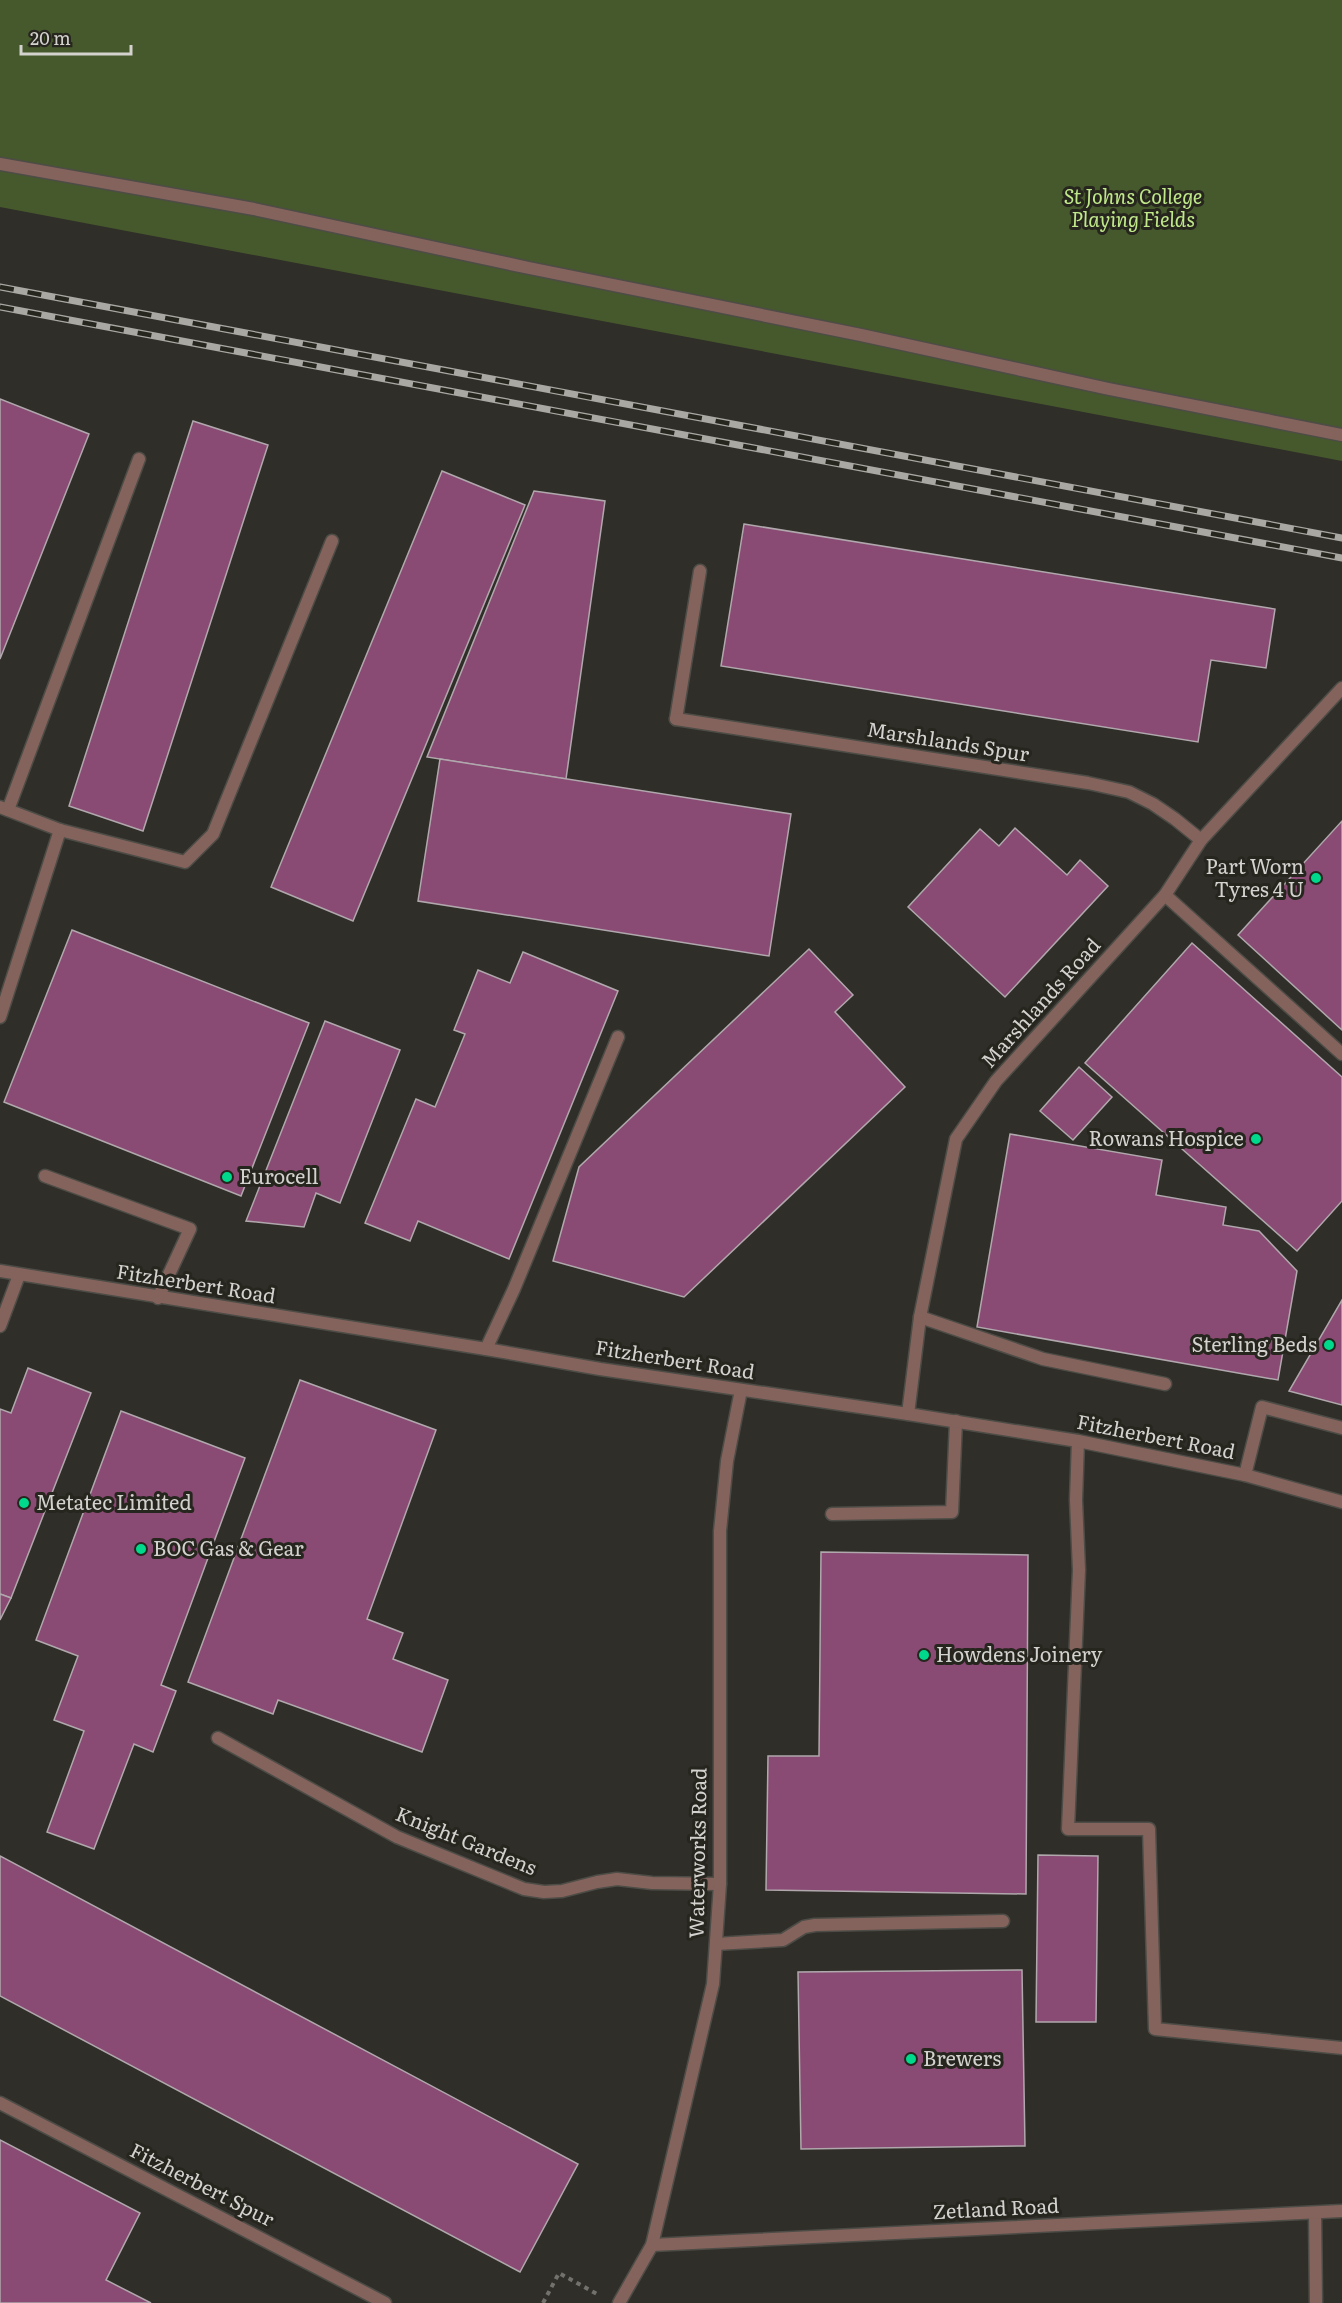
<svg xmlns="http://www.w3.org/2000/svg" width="1342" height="2303" font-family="Literata,serif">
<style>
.green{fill:#46592d}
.building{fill:#894b73;stroke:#b0a8ad;stroke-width:1.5}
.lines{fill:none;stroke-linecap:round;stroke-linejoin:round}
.lane-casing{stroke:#4d4c46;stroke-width:15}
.street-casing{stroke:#4d4c46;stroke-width:15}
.path{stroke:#73716c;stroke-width:4;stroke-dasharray:4.5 4.5;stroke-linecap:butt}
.lane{stroke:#84635c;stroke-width:12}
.street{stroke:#84635c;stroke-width:12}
.rail-casing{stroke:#a9a8a3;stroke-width:7}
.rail{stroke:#26251e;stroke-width:4.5;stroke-dasharray:14;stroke-linecap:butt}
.poi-dot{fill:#00d98c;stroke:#26251e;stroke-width:2}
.labels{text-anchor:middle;stroke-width:6;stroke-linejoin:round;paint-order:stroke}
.park-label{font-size:20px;font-style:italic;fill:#c0e98a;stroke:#26251e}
.street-label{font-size:20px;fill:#d3d2ce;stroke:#26251e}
.poi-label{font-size:20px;fill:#d3d2ce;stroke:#26251e;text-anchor:start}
</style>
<rect width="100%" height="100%" fill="#302e28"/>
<path class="green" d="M0,0H1342V461L0,207Z"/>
<g class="building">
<path d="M0,399L89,434L0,659Z"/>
<path d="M193,421L268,445L143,831L69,806Z"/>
<path d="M442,471L525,505L353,921L271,887Z"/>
<path d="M534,491L605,501L566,779L427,757Z"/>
<path d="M744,524L1275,609L1266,668L1211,660L1198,742L721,666Z"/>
<path d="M440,759L791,814L769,956L418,901Z"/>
<path d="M1342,821V1030L1238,935Z"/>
<path d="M1015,828L1067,875L1080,860L1108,886L1005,997L908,907L980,829L999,846Z"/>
<path d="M72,930L309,1023L241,1196L4,1102Z"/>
<path d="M1192,943L1342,1077V1201L1297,1251L1085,1063Z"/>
<path d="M809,949L853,995L835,1012L905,1087L684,1297L553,1261L579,1167Z"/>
<path d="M523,952L618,991L509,1259L418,1221L410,1241L365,1223L416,1099L435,1107L465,1034L454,1030L478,970L510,983Z"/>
<path d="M325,1021L400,1050L340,1203L316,1193L304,1227L246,1221Z"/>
<path d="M1079,1067L1112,1097L1073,1140L1040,1111Z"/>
<path d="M1010,1134L1162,1160L1156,1195L1226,1207L1223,1225L1259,1231L1297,1271L1278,1380L977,1327Z"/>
<path d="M1342,1300V1405L1289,1391Z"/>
<path d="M28,1368L91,1393L11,1598L0,1594V1409L11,1413Z"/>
<path d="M300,1380L436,1430L367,1619L403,1633L393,1659L448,1680L422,1752L278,1700L273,1714L188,1682Z"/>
<path d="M121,1411L245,1458L161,1685L176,1691L153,1752L134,1744L94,1849L47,1832L84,1731L54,1720L78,1656L36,1640Z"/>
<path d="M821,1552L1028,1555L1026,1894L766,1890L768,1756H819Z"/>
<path d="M0,1594L11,1598L0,1620Z"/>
<path d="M1038,1855L1098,1856L1096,2022H1036Z"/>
<path d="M0,1856L578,2164L520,2272L0,1996Z"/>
<path d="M1022,1970L1025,2146L801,2149L798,1972Z"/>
<path d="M0,2140L140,2213L106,2280L151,2303H0Z"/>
</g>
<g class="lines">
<g class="lane-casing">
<g id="lane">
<path d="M0,164L254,209L529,268L861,335L1109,389L1342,435"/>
<path d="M676,719L700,571"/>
<path d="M0,807L60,830L185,862L213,834L332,541"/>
<path d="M8,810L139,459"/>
<path d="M1165,895L1342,1054"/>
<path d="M45,1176L190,1229L158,1298"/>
<path d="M920,1317L1043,1359L1165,1384"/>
<path d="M0,1326L19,1275"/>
<path d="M486,1349L514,1289L618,1037"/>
<path d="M1078,1441L1076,1500L1079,1570L1068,1829H1149L1155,2029L1342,2048"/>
<path d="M1245,1475L1262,1407L1342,1428"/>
<path d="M832,1514L952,1512L956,1421"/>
<path d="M716,1944L783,1940L804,1927L815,1925L1003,1921"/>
</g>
</g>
<g class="street-casing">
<g id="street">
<path d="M676,719L1088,783L1129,792L1153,804L1175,819L1201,840"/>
<path d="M0,1017L60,830"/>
<path d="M0,1271L486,1349L600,1369L908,1414L1078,1441L1245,1475L1342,1502"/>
<path d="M908,1414L920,1317L956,1139L996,1081L1165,895L1201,840L1342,688"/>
<path d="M218,1738L397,1837L524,1889L544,1892L562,1891L597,1882L617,1879L652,1883L720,1884"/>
<path d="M0,2103L385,2303"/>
<path d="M1315,2213L1316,2303"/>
<path d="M652,2245L1342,2211"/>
<path d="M619,2303L652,2245L713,1984L720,1884V1531L727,1461L741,1390"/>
</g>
</g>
<path class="path" d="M543,2303L559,2273L597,2294"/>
<use href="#lane" class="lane"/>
<use href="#street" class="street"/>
<g class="rail-casing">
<g id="rail">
<path d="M0,287L1342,538"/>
<path d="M0,307L1342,558"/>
</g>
</g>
<use href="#rail" class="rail"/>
</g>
<g class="poi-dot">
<circle cx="1316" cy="878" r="6"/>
<circle cx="1256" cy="1139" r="6"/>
<circle cx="227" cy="1177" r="6"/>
<circle cx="1329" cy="1345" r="6"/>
<circle cx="24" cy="1503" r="6"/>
<circle cx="141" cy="1549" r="6"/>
<circle cx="924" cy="1655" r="6"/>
<circle cx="911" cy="2059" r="6"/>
</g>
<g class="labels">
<g class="park-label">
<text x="1133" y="204">St Johns College<tspan x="1133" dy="23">Playing Fields</tspan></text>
</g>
<g class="street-label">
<text transform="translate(948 742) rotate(9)" y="7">Marshlands Spur</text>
<text transform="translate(1041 1003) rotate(-48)" y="7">Marshlands Road</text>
<text transform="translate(196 1284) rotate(9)" y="7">Fitzherbert Road</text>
<text transform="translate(675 1360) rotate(9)" y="7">Fitzherbert Road</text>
<text transform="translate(1156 1437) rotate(11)" y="7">Fitzherbert Road</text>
<text transform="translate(466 1841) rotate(22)" y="7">Knight Gardens</text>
<text transform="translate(698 1853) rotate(-89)" y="7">Waterworks Road</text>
<text transform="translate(202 2185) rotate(27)" y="7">Fitzherbert Spur</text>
<text transform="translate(996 2209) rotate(-3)" y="7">Zetland Road</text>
</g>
<g class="poi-label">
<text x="1304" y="874" text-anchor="end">Part Worn<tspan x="1304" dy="23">Tyres 4 U</tspan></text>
<text x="1244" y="1146" text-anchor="end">Rowans Hospice</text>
<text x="239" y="1184">Eurocell</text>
<text x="1317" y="1352" text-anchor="end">Sterling Beds</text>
<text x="36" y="1510">Metatec Limited</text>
<text x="153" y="1556">BOC Gas &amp; Gear</text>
<text x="936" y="1662">Howdens Joinery</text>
<text x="923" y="2066">Brewers</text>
</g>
</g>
<path d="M21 45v9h110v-9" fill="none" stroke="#d3d2ce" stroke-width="3"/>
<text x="30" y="45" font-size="18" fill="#d3d2ce" stroke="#26251e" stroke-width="4.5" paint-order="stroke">20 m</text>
</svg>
